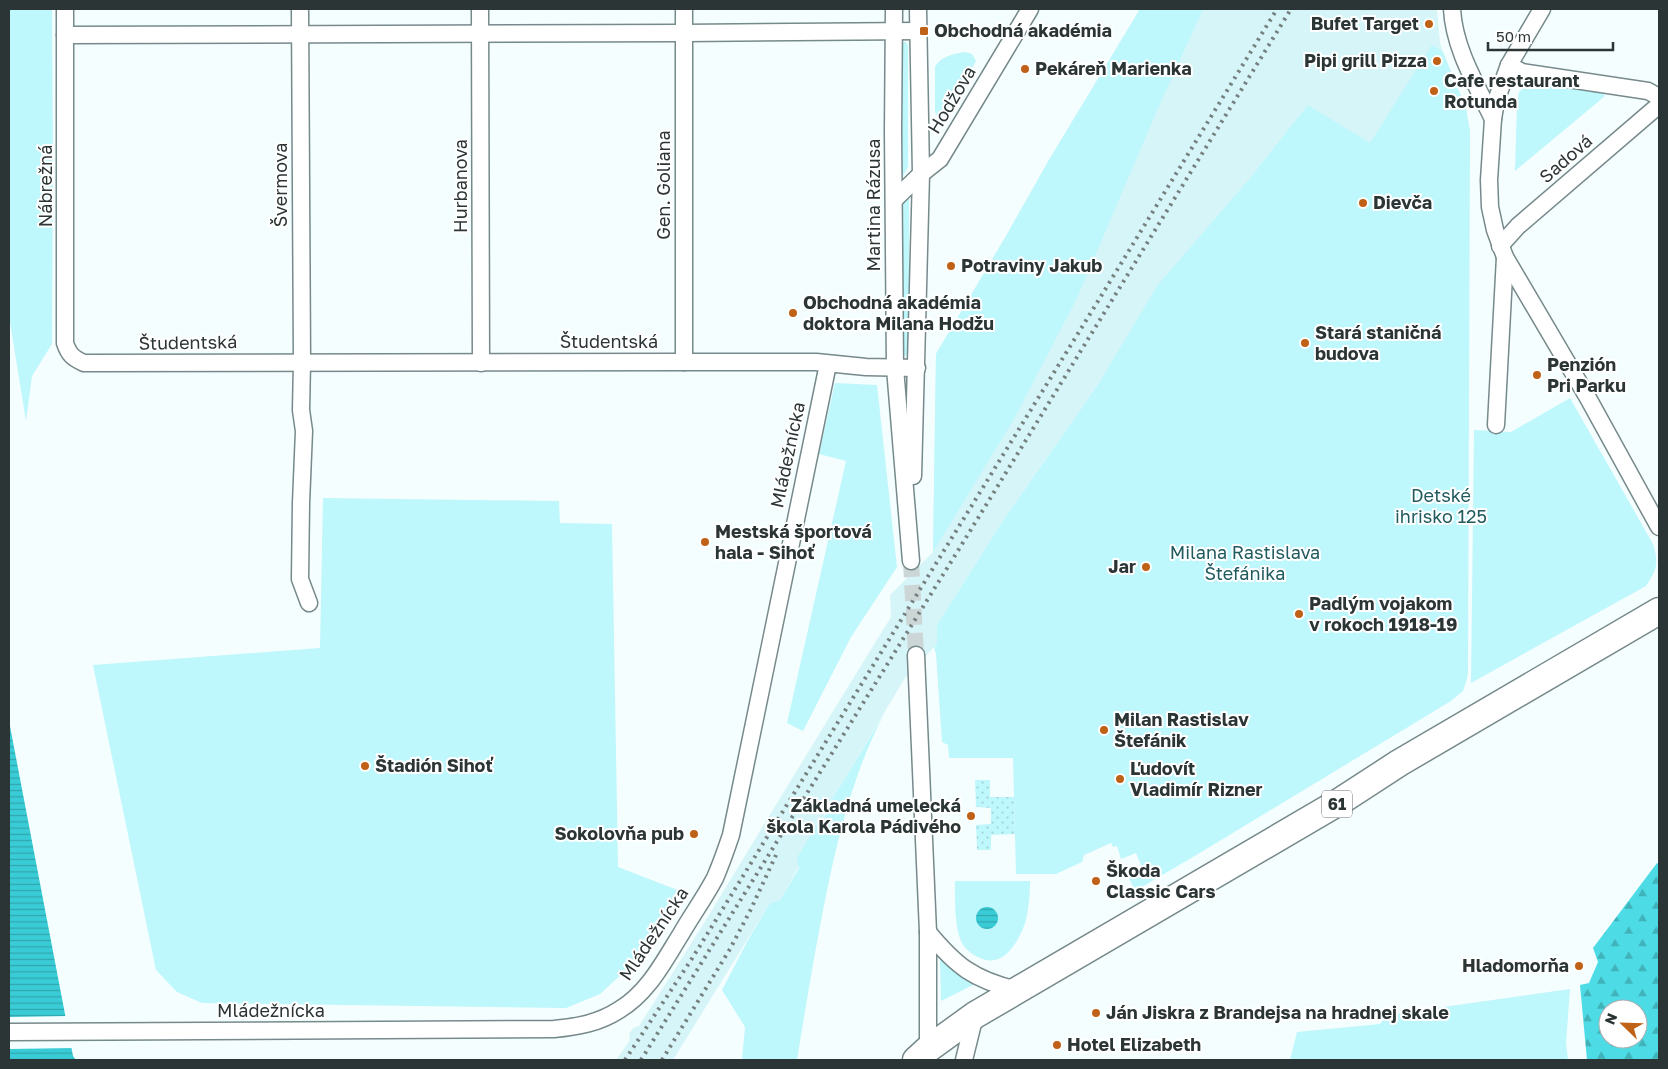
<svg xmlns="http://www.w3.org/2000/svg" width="1668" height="1069" font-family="'Golos Text',sans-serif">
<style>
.built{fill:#d6f5f8}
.green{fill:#bef7fc}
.forest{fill:url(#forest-firs);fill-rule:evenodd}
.garden{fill:url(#garden-dots)}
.water{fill:url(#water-rules)}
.pier{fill:#f5fefe}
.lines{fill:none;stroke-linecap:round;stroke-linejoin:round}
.street-tunnel{stroke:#cdd6d6;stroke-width:16;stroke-dasharray:16 8;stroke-linecap:butt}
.street-casing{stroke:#76898b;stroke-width:19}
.primary-casing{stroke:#76898b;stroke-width:29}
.street{stroke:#fff;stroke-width:16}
.primary{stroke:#fff;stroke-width:26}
.rail{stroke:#778080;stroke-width:4;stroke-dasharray:2.5 5;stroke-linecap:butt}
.poi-dot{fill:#bf6117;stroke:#fff;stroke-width:2}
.labels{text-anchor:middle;stroke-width:4;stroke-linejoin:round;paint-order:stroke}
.shield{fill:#fff;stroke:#6b7272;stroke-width:1}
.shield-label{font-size:16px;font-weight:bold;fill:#2c3535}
.poi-label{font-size:18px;font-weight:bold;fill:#2c3535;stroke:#fff;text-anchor:start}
.street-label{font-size:18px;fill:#2c3535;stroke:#fff}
.park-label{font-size:18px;fill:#215b5f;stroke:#fff}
</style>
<defs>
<pattern id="forest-firs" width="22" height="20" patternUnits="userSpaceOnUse" patternTransform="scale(1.25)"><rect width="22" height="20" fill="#4ddbe5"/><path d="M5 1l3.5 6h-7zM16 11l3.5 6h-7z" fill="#40b2ba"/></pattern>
<pattern id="garden-dots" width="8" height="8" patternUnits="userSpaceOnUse" patternTransform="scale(1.25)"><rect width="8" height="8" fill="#bef7fc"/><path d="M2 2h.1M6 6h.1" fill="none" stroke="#a3d4d9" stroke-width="1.8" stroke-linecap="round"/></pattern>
<pattern id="water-rules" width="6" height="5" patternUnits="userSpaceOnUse" patternTransform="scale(1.25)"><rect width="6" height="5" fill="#39ccd6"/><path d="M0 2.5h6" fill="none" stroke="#30a6ae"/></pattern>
</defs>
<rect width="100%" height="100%" fill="#f5fefe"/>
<path class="built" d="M1140,9H1437L1440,43L1456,91L1370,144L1308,106L1250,178L1099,383L1002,522L937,625V644L905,678L828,806L824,815L825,820L780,900L770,903L673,1060H616L630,1040L629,1034L633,1028L639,1026L704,923L838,703L891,617L890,595L933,552L936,354L1006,236L1049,160Z"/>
<g class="green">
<path d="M9,9H52L53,159L52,344L32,376L26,421L9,316Z"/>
<path d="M1140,9H1203L1156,113L1077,298L1014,419L933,552L936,354L1006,236L1049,160Z"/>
<path d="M902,42H906L908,46V167L903,176L901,177Z"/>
<path d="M1432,45L1443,52L1466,108L1470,131L1468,673L1467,679L1463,691L1451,701L1198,854L1135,891L1129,878L1144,872L1136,853L1121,859L1117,846L1113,847L1111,843L1084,855L1082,862L1056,874H1016L1013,758H949L948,745L942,742L936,654L934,647L937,644V625L1002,522L1099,383L1157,286L1250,178L1308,105L1370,143Z"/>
<path d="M965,52L972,54L976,61L943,116H937L935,112V67C941,56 953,54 965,52Z"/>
<path d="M1530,82L1601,90L1605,96L1515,171L1517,103L1519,92Z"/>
<path d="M908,197L909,198V353L908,355L904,356L901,355L900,209L905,200Z"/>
<path d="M835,383L877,385L897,567L851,637L803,731L787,723L846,461L819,454Z"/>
<path d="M1570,398L1653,544C1659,564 1657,569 1646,586L1471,683L1474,430L1511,432Z"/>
<path d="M323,498L559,501L560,523L612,524L618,867L680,891L626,970L600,994L566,1008L202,1003L177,992L156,970L93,665L320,648Z"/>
<path d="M884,714C854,771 839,833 826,895C815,950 806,1005 797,1060H742L745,1027L722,990L748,940L770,903L780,900L799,868L797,858L816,826L821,825C825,819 825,813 828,806Z"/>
<path d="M955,881H1030C1030,894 1029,907 1026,920C1021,937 1005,968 983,959C976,957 965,950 962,943C954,928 955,898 955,881Z"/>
<path d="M940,958L977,983L941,1001Z"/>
<path d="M1570,989L1566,1043L1568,1060H1290L1297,1032L1380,1024L1387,1015Z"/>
</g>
<path class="forest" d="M1657,863L1659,864V1060H1587L1580,985L1589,983L1598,962L1593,948ZM1608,1009H1638V1039H1608Z"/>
<path class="garden" d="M975,780H990V797H1014L1015,834L991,835V850H977L976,825L991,824V808L976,807Z"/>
<g class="water">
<path d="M9,721L73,1056L76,1060H9Z"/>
<circle cx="987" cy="918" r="11"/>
</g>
<path class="pier" d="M68,1016L74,1048L9,1049V1017Z"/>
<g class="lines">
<path class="street-tunnel" d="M911,561L916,655"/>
<g class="street-casing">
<g id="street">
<path d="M65,9V343C69,355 73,358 84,363L684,362H816L866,367L917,368"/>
<path d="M300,9L302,362L301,410L304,431L301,503L300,579L309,603"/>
<path d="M480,9L481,363"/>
<path d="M894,9L893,131L895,368L911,561"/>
<path d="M1452,9C1454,48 1476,84 1493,119"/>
<path d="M1542,9L1509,65L1496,101L1493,119L1489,180L1490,207L1495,230L1505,257L1588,398L1659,527"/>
<path d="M65,35L684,33L918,31"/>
<path d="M1509,65L1522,72L1648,91L1659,97"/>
<path d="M895,199L921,174L940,159L1030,9"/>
<path d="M1500,246L1518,226L1659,105"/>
<path d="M684,362V9"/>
<path d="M1496,425L1505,257"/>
<path d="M913,476L921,174L918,9"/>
<path d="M916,655L928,932V1049L930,1054"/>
<path d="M928,932C956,966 974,980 1017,990"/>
<path d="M9,1032L554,1029C577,1027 599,1023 619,1010C648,993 664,961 681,934C692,915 705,897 715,878C721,864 726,850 731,835L828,364"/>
<path d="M964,1060L975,1015"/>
</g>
</g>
<g class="primary-casing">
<path id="primary" d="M916,1060L928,1049L975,1015L1339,802L1399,763L1659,611"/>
</g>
<use href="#street" class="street"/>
<use href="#primary" class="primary"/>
<g class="rail">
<path d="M625,1060L693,957L1095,306L1277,9"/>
<path d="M641,1060L959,549L1291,9"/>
<path d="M662,1060L730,949L751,909L776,855"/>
</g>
</g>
<g class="poi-dot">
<circle cx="1429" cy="24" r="5"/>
<rect x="919" y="26" width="10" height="10" rx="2.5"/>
<circle cx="1437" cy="61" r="5"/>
<circle cx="1025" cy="69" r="5"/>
<circle cx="1434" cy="91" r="5"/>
<circle cx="1363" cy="203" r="5"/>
<circle cx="951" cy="266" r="5"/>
<circle cx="793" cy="313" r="5"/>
<circle cx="1305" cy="343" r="5"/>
<circle cx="1537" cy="375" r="5"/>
<circle cx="705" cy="542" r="5"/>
<circle cx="1146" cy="567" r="5"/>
<circle cx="1299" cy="614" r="5"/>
<circle cx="1104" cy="730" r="5"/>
<circle cx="365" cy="766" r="5"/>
<circle cx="1120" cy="779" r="5"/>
<circle cx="971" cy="816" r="5"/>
<circle cx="694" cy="834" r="5"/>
<circle cx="1096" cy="881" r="5"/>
<circle cx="1579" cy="966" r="5"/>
<circle cx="1096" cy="1013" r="5"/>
<circle cx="1057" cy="1045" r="5"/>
</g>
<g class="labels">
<rect class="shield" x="1322" y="790.5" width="30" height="27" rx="4"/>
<g class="shield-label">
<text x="1337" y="810">61</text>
</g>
<g class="poi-label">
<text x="1419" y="30" text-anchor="end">Bufet Target</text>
<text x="934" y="37">Obchodná akadémia</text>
<text x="1427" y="67" text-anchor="end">Pipi grill Pizza</text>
<text x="1035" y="75">Pekáreň Marienka</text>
<text x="1444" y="87">Cafe restaurant<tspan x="1444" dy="21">Rotunda</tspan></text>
<text x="1373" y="209">Dievča</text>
<text x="961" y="272">Potraviny Jakub</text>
<text x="803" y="309">Obchodná akadémia<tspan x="803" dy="21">doktora Milana Hodžu</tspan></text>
<text x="1315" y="339">Stará staničná<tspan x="1315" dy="21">budova</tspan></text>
<text x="1547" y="371">Penzión<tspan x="1547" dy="21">Pri Parku</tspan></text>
<text x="715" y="538">Mestská športová<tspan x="715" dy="21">hala - Sihoť</tspan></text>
<text x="1136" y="573" text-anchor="end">Jar</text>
<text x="1309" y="610">Padlým vojakom<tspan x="1309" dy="21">v rokoch 1918-19</tspan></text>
<text x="1114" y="726">Milan Rastislav<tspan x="1114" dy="21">Štefánik</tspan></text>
<text x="375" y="772">Štadión Sihoť</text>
<text x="1130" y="775">Ľudovít<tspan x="1130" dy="21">Vladimír Rizner</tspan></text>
<text x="961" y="812" text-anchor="end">Základná umelecká<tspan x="961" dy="21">škola Karola Pádivého</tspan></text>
<text x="684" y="840" text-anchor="end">Sokolovňa pub</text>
<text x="1106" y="877">Škoda<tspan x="1106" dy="21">Classic Cars</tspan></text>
<text x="1569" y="972" text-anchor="end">Hladomorňa</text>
<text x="1106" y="1019">Ján Jiskra z Brandejsa na hradnej skale</text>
<text x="1067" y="1051">Hotel Elizabeth</text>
</g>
<g class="street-label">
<text transform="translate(952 100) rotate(-59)" y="6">Hodžova</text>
<text transform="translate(1566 159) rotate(-41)" y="6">Sadová</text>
<text transform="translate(281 185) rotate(-90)" y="6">Švermova</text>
<text transform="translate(664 185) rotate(-90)" y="6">Gen. Goliana</text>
<text transform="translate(46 186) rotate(-90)" y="6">Nábrežná</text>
<text transform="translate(461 186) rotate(-90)" y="6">Hurbanova</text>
<text transform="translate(874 205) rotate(-90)" y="6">Martina Rázusa</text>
<text x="609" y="348">Študentská</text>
<text transform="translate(188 343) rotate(-1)" y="6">Študentská</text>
<text transform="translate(788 455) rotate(-78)" y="6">Mládežnícka</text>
<text transform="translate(654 934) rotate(-56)" y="6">Mládežnícka</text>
<text x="271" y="1017">Mládežnícka</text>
</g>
<g class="park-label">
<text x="1441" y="502">Detské<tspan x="1441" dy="21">ihrisko 125</tspan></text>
<text x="1245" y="559">Milana Rastislava<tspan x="1245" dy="21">Štefánika</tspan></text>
</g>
</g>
<rect width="1668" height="1069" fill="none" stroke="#2c3535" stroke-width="20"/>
<g transform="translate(1623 1024) rotate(293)"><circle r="24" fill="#ffffff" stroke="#abaeae"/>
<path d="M0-4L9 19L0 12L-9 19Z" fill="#bf6117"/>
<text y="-8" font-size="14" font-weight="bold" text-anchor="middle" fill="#2c3535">N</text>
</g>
<path d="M1488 42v8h125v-8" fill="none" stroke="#2c3535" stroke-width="2.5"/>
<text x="1496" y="42" font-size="15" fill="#2c3535" stroke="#ffffff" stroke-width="4" paint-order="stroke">50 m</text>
</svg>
